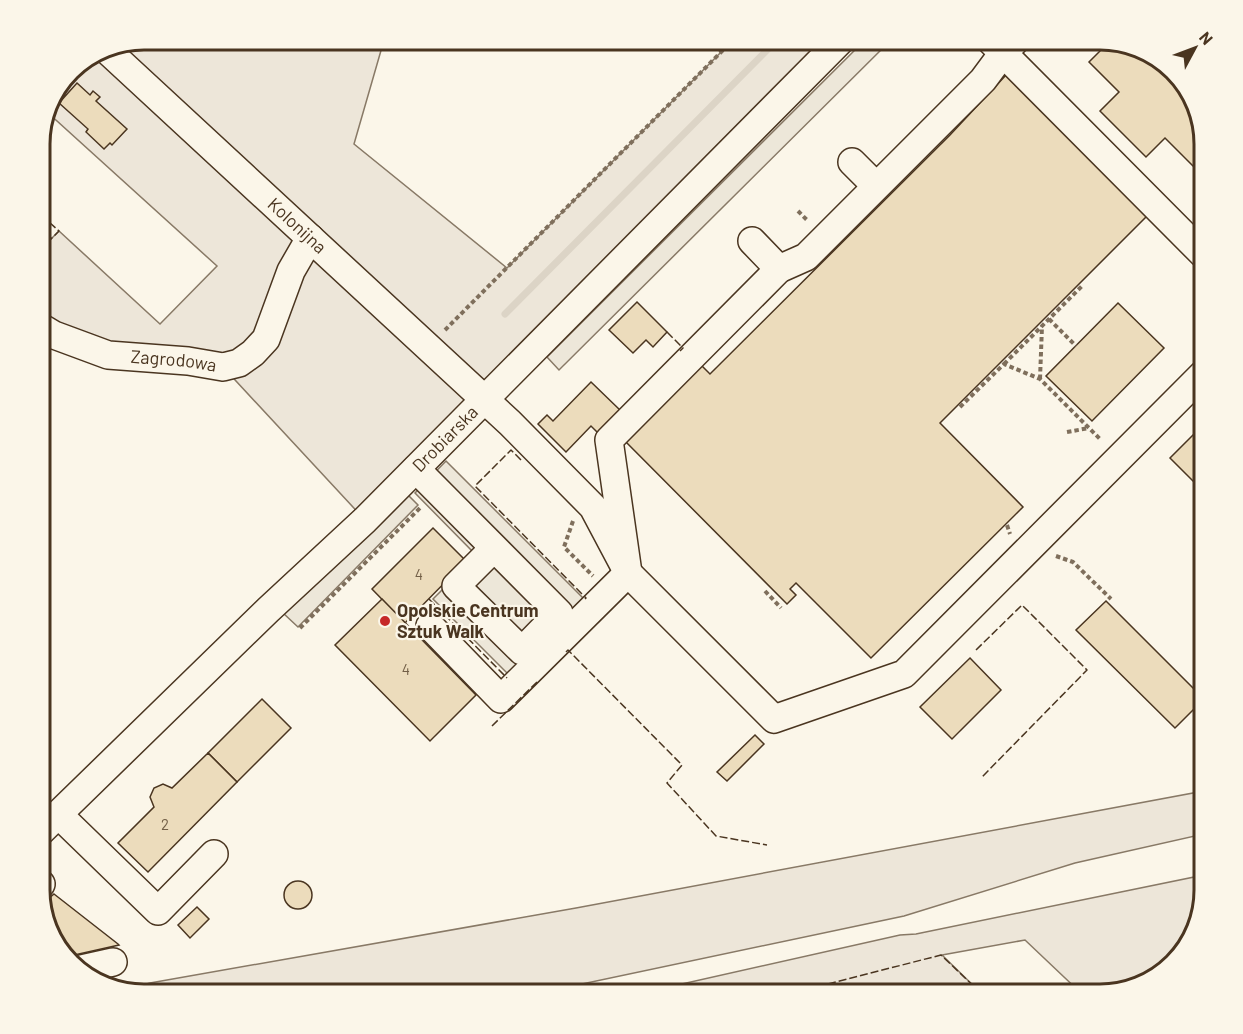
<svg xmlns="http://www.w3.org/2000/svg" width="1243" height="1034" font-family="Barlow,sans-serif">
<style>
.green{fill:#ede6d9;stroke:#887966;stroke-width:1.5}
.parking{fill:#ede7d9;stroke:#887966;stroke-width:1.5}
.lines{fill:none;stroke-linecap:round;stroke-linejoin:round}
.stream{stroke:#dcd4c6;stroke-width:7}
.building{fill:#ecdcbc;stroke:#4a3520;stroke-width:1.5}
.minor-casing{stroke:#4a3520;stroke-width:30}
.path{stroke:#7f6f5c;stroke-width:4;stroke-dasharray:4.5 3;stroke-linecap:butt}
.minor{stroke:#fbf6e9;stroke-width:27}
.fence{stroke:#4a3520;stroke-width:1.5;stroke-dasharray:8 3;stroke-linecap:butt}
.poi-dot{fill:#c62828;stroke:#fbf6e9;stroke-width:2}
.labels{text-anchor:middle;stroke-width:4.5;stroke-linejoin:round;paint-order:stroke}
.number-label{font-size:15px;fill:#725f47}
.street-label{font-size:18px;fill:#4a3520;stroke:#fbf6e9}
.poi-label{font-size:18px;font-weight:bold;fill:#4a3520;stroke:#fbf6e9;text-anchor:start}
.rim{fill:none;stroke:#4a3520;stroke-width:3}
</style>
<rect width="100%" height="100%" fill="#fbf6e9"/>
<g class="green">
<path d="M143,39H372L382,47L354,144L507,268L734,39H842L365,520L223,367L39,326V251L59,231L160,324L217,266L46,111L50,97L74,65Z"/>
<path d="M1204,791V834L1075,863L904,916L530,995H143L128,989L150,983L576,908Z"/>
<path d="M1204,875V891L1178,960L1140,987L1100,995H1083L1025,940L942,955L983,995H840L828,984L777,995H633L900,935L916,934Z"/>
</g>
<g class="parking">
<path d="M866,39H892L559,370L547,357Z"/>
<path d="M446,461L583,598L508,674L433,599L475,557L473,552L415,493Z"/>
<path d="M404,491L418,505L298,627L283,613Z"/>
</g>
<g class="lines">
<path class="stream" d="M505,314L778,39"/>
</g>
<g class="building">
<path d="M1109,42L1169,65L1196,103L1204,143V159L1195,168L1165,138L1146,157L1100,111L1119,92L1089,62Z"/>
<path d="M1007,74L1147,216L940,423L1023,507L871,658L796,583L790,589L796,595L787,604L622,438L698,362L710,374L950,135Z"/>
<path d="M77,83L90,95L93,91L100,97L96,101L127,129L112,145L110,143L104,149L86,132L88,129L59,103Z"/>
<path d="M637,302L667,332L653,347L646,340L633,353L609,330Z"/>
<path d="M1118,303L1164,348L1092,421L1046,376Z"/>
<path d="M591,382L621,411L599,434L591,426L566,452L538,424L547,415L553,421Z"/>
<path d="M1204,424V492L1170,458Z"/>
<path d="M433,528L466,561L405,623L372,589Z"/>
<path d="M382,599L476,695L430,741L335,645Z"/>
<path d="M1106,601L1204,699L1175,728L1076,630Z"/>
<path d="M970,658L1001,690L952,739L920,707Z"/>
<path d="M262,699L291,728L237,782L208,753Z"/>
<path d="M755,735L764,744L727,781L717,772Z"/>
<path d="M208,753L237,782L148,872L118,843L154,807L150,797L154,788L163,784L172,788Z"/>
<circle cx="298" cy="895" r="14"/>
<path d="M54,894L118,944L119,945L74,955L75,960L69,962L50,937L41,905Z"/>
<path d="M197,907L209,919L190,938L178,925Z"/>
</g>
<g class="lines">
<g class="minor-casing">
<g id="minor">
<path d="M989,39L1204,255"/>
<path id="s1" d="M109,52L510,423L593,507L628,573L774,719L904,674L1204,373"/>
<path d="M852,162L876,186"/>
<path d="M752,241L779,269"/>
<path id="s2" d="M39,326L54,335L108,355L188,361L223,367L239,363L253,353L266,339L291,271L310,238"/>
<path d="M416,469L559,613L522,651L456,586L494,548"/>
<path d="M430,626L501,699L628,573L609,440L779,269L806,257L983,80L1003,53L1017,39"/>
<path d="M59,815L158,911L214,854"/>
<path id="s3" d="M39,833L268,610L365,520L842,39"/>
<path d="M39,885L41,884"/>
<path d="M77,970L113,962"/>
</g>
</g>
<g class="path">
<path d="M798,211L808,221"/>
<path d="M1049,319L1076,346"/>
<path d="M445,330L734,39"/>
<path d="M1004,364L1082,286"/>
<path d="M1040,379L1042,326"/>
<path d="M960,407L1004,364L1040,379L1101,440"/>
<path d="M1067,432L1089,428"/>
<path d="M573,521L564,547L593,576"/>
<path d="M1007,525L1010,534"/>
<path d="M1056,556L1073,562L1111,599"/>
<path d="M765,591L781,608"/>
<path d="M300,628L420,508"/>
</g>
<use href="#minor" class="minor"/>
<g class="fence">
<path d="M39,251L59,231L39,213"/>
<path d="M667,332L683,348L680,351"/>
<path d="M521,460L511,450L475,486L586,598L585,599"/>
<path d="M429,599L507,678"/>
<path d="M976,650L1022,605L1087,670L982,777"/>
<path d="M566,652L568,650L682,765L667,783L716,836L767,845"/>
<path d="M492,726L539,680"/>
<path d="M828,984L941,955L983,995"/>
<path d="M828,984L840,995"/>
</g>
</g>
<circle class="poi-dot" cx="385" cy="621" r="6"/>
<g class="labels">
<g class="number-label">
<text x="419" y="580">4</text>
<text x="406" y="675">4</text>
<text x="165" y="830">2</text>
</g>
<g class="street-label">
<text dy="6" stroke="none"><textPath href="#s1" startOffset="256">Kolonijna</textPath></text>
<text dy="6" stroke="none"><textPath href="#s2" startOffset="141">Zagrodowa</textPath></text>
<text dy="6" stroke="none"><textPath href="#s3" startOffset="566">Drobiarska</textPath></text>
</g>
<g class="poi-label">
<text x="397" y="617">Opolskie Centrum<tspan x="397" dy="21">Sztuk Walk</tspan></text>
</g>
</g>
<path d="M0 0H1243V1034H0ZM144 50H1100A94 94 0 0 1 1194 144V890A94 94 0 0 1 1100 984H144A94 94 0 0 1 50 890V144A94 94 0 0 1 144 50Z" fill="#fbf6e9" fill-rule="evenodd"/>
<path class="rim" d="M144 50H1100A94 94 0 0 1 1194 144V890A94 94 0 0 1 1100 984H144A94 94 0 0 1 50 890V144A94 94 0 0 1 144 50Z"/>
<g transform="translate(1195 48) rotate(49)" stroke="#fbf6e9" stroke-width="4.5" paint-order="stroke">
<path d="M0-4.5L10 22L0 15L-10 22Z" fill="#4a3520"/>
<text y="-9" font-size="16" font-weight="bold" text-anchor="middle" fill="#4a3520">N</text>
</g>
</svg>
